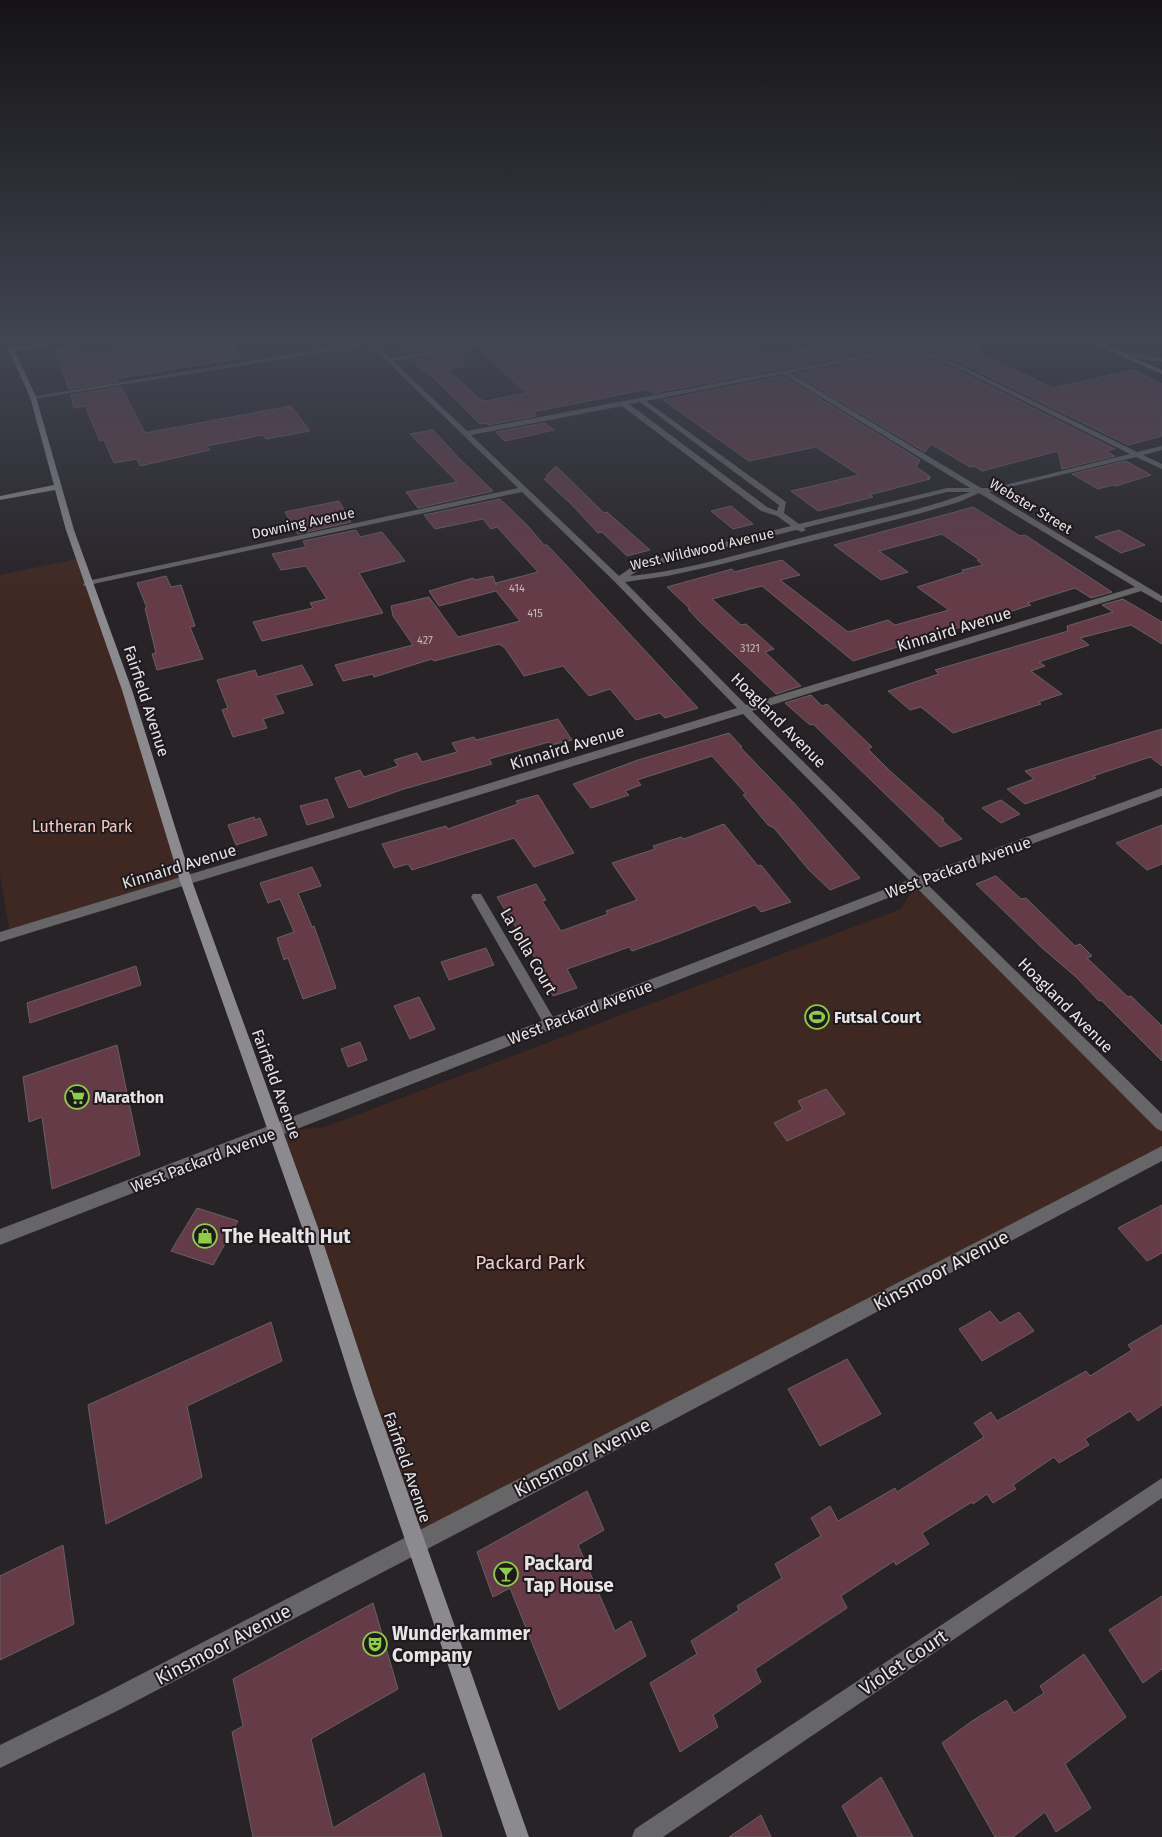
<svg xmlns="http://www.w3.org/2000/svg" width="1162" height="1837" font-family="'Fira Sans',sans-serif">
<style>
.green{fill:#402822}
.building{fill:#643b47;stroke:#686163}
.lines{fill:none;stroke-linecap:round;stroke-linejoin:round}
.street{fill:#666568;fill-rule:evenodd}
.secondary{fill:#8b8a8e;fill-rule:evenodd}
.labels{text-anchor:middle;stroke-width:4;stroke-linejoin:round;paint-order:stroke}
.far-number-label{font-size:11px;fill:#c6babe}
.far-street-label{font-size:14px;fill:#e7e4e6;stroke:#1e191d}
.street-label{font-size:16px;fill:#e7e4e6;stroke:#1e191d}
.park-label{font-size:16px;fill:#f9cbc0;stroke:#1e191d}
.poi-label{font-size:16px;font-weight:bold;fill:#e7e4e6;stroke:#1e191d;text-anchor:start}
.near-poi-label{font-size:19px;font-weight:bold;fill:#e7e4e6;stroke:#1e191d;text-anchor:start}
.near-park-label{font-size:19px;fill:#f9cbc0;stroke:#1e191d}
.near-street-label{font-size:19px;fill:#e7e4e6;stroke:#1e191d}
</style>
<rect width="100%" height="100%" fill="#272327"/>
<g class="green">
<path d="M80,558L186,881L10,934L0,875V575Z"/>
<path d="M918,881L1162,1124V1153L416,1543L276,1132L325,1127L901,909Z"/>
</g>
<g class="building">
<path d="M130,342H178L182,349L231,342L242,358L120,378H117L118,381L69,389L55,349L76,347L78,355L133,347Z"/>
<path d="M398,342H462V344L408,353Z"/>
<path d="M537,342H760L761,357L840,342H923L654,393L647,389L533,412L537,416L488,425L486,423L480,424L436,380L425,371H423L413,360L463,351L464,366L448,369L479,399L485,401L526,393L481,351Z"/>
<path d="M944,342H977L978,352L1053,388L1133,370L1162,384V436L1128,445L961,363L922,348L942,344Z"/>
<path d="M908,352L955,369L1115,449L1106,451L1115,456L1062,469L1058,451L982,471L974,466L970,467L931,444L925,452L795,374Z"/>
<path d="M783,376L920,460L916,467L931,477L927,478L930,479L869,495L873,497L818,511L791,491L859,475L816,447L749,461L663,400Z"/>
<path d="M121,387L145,433L291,406L310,431L266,439L263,435L207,446L210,450L140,466L137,459L114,463L104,440L100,441L85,406L74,408L71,395Z"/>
<path d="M545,423L554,430L505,441L496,432Z"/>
<path d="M433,430L457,456L493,491L418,508L406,492L457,482L410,434Z"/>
<path d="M1126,461L1151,475L1116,486L1113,485L1098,489L1072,474Z"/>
<path d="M556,466L604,513L607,512L650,550L627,556L602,532L598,533L572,505L544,479L548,478L546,476Z"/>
<path d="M500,499L527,525L544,545H547L566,565L698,708L665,718L660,713L636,720L610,689L589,696L563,666L524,676L505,648L499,644L434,661L432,659L374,677L373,674L343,681L335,665L413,645L393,616L391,606L429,597L458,637L520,621L496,591L439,606L429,591L473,578L475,580L493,576L496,585V583L538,572L497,527L491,529L483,519L435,529L424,515Z"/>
<path d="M339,501L351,522L298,534L285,512Z"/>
<path d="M731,506L753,524L733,529L711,511Z"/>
<path d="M973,507L1020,536L1025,535L1112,592L1091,598L1075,588L1027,603L1031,605L853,661L762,586L712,599L741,625L746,624L774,649L765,652L801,686L776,694L699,621L688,609H690L667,587L732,569L734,572L782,560L800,575L780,580L848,632L888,620L895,625L949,610L917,587L964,572L962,570L983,565L977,560H980L942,534L879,551L908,572L881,580L834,545Z"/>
<path d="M356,530L360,537L382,532L405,561L359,573L383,613L262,641L253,622L313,608L310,603L327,599L306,566L281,570L272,554L306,547L303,541Z"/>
<path d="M1119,530L1145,545L1121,553L1095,537Z"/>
<path d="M166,576L171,587L181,585L195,626L190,627L203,659L157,670L152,654L156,653L145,608H147L137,583Z"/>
<path d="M1123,599L1162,622V644L1131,625L1080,638L1089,645L1039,662L1045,666L1031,671L1062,694L1038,702L1041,704L953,733L921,707L910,710L888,691L939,674L935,670L1068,631L1067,626L1113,612L1102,605Z"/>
<path d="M302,665L313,685L275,695L284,713L263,719L267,728L233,737L222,710L228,708L217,680L255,670L258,677Z"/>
<path d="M811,695L822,706L827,704L872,747L868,749L890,771L944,819L942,820L962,839L940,847L813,724L810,725L785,703Z"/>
<path d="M558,719L572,740L551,745L549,742L489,759L492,764L404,789L349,808L335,778L360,770L364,777L398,766L394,760L417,753L422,762L457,752L452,743L474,737L476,740Z"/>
<path d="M1162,729V766L1150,757L1093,776L1096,778L1025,804L1007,789L1034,779L1025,771Z"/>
<path d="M729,733L742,747H740L793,802L860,878L830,890L809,870L774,828L768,825L743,795L746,794L712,756L637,780L641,785L625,791L629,795L591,808L573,784L638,760Z"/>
<path d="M538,795L574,853L534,867L514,838L412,870L408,864L394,868L382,844L446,826L448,829L518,804L516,801Z"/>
<path d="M327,799L334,817L307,825L300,806Z"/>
<path d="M1001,800L1020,814L1001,823L982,808Z"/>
<path d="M254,817L255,820L260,818L267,835L236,845L228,825Z"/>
<path d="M724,824L758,866L761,865L791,902L761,912L755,905L660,941L632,951L629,947L567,969L577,988L553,996L535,958L497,897L536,884L546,900L542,901L561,931L608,914L606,911L637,900L612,863L655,849L653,846L681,837L684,839Z"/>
<path d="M1162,825V864L1147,870L1116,843Z"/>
<path d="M312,867L321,886L298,893L312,927L314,926L336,988L303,999L288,958L284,960L277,938L294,932L280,899L268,903L260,883Z"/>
<path d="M996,876L1021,899L1026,898L1075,946L1080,944L1092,956L1087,958L1128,997L1131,996L1162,1026V1061L1101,1000L1099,1001L1076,977L1041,947L976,884Z"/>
<path d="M486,948L494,965L449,980L441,962Z"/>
<path d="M136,966L141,985L30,1023L27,1003Z"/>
<path d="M419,997L435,1029L410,1039L394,1006Z"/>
<path d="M360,1042L367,1060L348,1067L341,1049Z"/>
<path d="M117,1045L140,1155L52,1189L42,1117L29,1122L23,1077Z"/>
<path d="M826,1089L845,1114L787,1141L774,1123L803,1109L798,1101Z"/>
<path d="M1162,1205V1253L1147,1261L1118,1228Z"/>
<path d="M197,1208L238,1221L213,1265L171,1251Z"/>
<path d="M990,1311L1000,1323L1019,1312L1034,1331L982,1361L959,1329Z"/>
<path d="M271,1322L282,1361L187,1406L202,1477L106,1524L88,1405Z"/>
<path d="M1162,1325V1405L1138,1421L1130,1411L1085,1439L1089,1445L1059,1463L1054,1457L1013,1485L1016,1489L993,1503L987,1494L973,1504L972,1502L922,1533L929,1544L896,1565L894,1561L841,1596L847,1608L755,1669L761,1682L713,1715L718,1727L680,1752L650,1683L697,1654L691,1641L739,1610L737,1606L782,1578L775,1564L821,1536L811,1518L830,1506L838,1521L895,1488L897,1492L984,1437L974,1423L991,1412L997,1421L1086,1371L1090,1376L1132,1350L1128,1345Z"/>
<path d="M847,1359L881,1414L820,1446L788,1389Z"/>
<path d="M587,1491L604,1530L578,1545L615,1631L631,1621L646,1656L559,1710L510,1588L493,1597L477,1552Z"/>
<path d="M63,1545L74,1624L0,1660V1576Z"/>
<path d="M1162,1596V1669L1143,1683L1109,1630Z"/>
<path d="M373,1603L398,1689L311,1739L333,1828L424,1773L442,1837H253L232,1732L243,1726L233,1679Z"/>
<path d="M1084,1654L1126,1717L1065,1764L1091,1808L1056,1832L1045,1812L1013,1837H995L942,1743L972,1721L1006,1700L1014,1713L1044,1693L1040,1686Z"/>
<path d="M881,1777L913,1837H858L842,1806Z"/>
<path d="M761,1815L771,1837H729Z"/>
</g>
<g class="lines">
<g class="street">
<path d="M0,342H7L0,344Z"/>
<path d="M367,342H373L390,358L488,342H500L497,344L393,361L467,431L931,342H942L916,348L960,365L1137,452L1162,446V450L1143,455L1162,464V469L1136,457L989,492L1162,596V603L1141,591L752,711L919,876L1162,788V796L926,883L1162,1114V1131L1157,1129L916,887L0,1245V1229L542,1021L471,897L473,894H481L553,1017L909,880L743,714L0,942V932L737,708L615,582L522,492L84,586L83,584L87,581L518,488L370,345L33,399L30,397ZM908,350L956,367L1130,454L993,488H981L790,373ZM783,374L970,488H947L799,524L784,513L786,502L646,401ZM640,402L779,505L777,511L767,507L629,404ZM622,406L761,511L777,516L791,526L636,564L619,576L471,435ZM947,492H970C917,512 862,522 808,536C749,551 690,570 630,576L642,568L796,530L802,532L806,530L804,528ZM979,493L1135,587L746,705L625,582L667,576L718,565L918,514L959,502Z"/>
<path d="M1121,352L1162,358V362L1119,355Z"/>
<path d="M1162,1146V1161L565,1477L117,1711L0,1768V1745L101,1695Z"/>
<path d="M1162,1478V1498L663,1837H632L635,1829Z"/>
</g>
<g class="secondary">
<path d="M5,342H11L14,348L60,342H74L15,351L36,397L74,530L132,690L192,881L321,1236L373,1394L529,1837H507L355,1394L305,1236L180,881L122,690L66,530L55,490L0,500V496L54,485L30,397Z"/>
<path d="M1089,342H1096L1162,370V374Z"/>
</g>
</g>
<linearGradient id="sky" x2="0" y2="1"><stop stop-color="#151315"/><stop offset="0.57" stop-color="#414552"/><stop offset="1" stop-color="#414552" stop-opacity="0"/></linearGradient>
<rect width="1162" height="599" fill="url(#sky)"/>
<defs>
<g id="stadium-ring" transform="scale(1.25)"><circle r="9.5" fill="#1e191d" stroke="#8ece43" stroke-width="1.5"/><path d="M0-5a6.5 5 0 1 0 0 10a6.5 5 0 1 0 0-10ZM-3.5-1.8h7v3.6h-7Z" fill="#8ece43"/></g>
<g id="supermarket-ring" transform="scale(1.25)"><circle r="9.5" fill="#1e191d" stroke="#8ece43" stroke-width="1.5"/><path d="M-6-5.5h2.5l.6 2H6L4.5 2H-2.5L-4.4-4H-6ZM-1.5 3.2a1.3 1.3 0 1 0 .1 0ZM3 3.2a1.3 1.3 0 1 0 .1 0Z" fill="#8ece43"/></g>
<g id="shop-ring" transform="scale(1.25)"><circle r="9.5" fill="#1e191d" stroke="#8ece43" stroke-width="1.5"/><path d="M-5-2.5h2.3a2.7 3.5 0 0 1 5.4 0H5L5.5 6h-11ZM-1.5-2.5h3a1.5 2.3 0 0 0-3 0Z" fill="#8ece43"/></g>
<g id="bar-ring" transform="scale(1.25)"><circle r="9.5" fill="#1e191d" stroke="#8ece43" stroke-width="1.5"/><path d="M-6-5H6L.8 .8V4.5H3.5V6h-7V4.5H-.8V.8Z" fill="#8ece43"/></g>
<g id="theatre-ring" transform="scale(1.25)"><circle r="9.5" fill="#1e191d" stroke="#8ece43" stroke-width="1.5"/><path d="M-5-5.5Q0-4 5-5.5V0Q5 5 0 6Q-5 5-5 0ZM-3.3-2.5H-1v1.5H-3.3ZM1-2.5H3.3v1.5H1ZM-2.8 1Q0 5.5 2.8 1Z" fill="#8ece43"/></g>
</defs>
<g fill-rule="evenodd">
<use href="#stadium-ring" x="817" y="1017"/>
<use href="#supermarket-ring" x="77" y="1097"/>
<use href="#shop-ring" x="205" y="1236"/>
<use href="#bar-ring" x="506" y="1574"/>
<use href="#theatre-ring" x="375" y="1644"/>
</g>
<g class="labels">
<g class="far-number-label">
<text x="517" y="592">414</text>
<text x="535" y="617">415</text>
<text x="425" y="644">427</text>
<text x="750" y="652">3121</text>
</g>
<g class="far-street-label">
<text transform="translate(1031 506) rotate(31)" y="5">Webster Street</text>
<text transform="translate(303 523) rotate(-12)" y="5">Downing Avenue</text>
<text transform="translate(702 549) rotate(-13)" y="5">West Wildwood Avenue</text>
</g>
<g class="street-label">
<text transform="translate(954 629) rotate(-17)" y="6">Kinnaird Avenue</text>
<text transform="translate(147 701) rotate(72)" y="6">Fairfield Avenue</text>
<text transform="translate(779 720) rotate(45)" y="6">Hoagland Avenue</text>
<text transform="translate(567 747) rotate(-17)" y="6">Kinnaird Avenue</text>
<text transform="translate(179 866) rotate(-17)" y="6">Kinnaird Avenue</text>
<text transform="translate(958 867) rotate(-20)" y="6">West Packard Avenue</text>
<text transform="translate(529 951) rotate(60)" y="6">La Jolla Court</text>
<text transform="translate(1066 1005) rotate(45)" y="6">Hoagland Avenue</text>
<text transform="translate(580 1012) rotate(-21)" y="6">West Packard Avenue</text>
<text transform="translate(277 1084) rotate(70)" y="6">Fairfield Avenue</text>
<text transform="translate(203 1160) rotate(-21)" y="6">West Packard Avenue</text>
<text transform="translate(408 1467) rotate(71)" y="6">Fairfield Avenue</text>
</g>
<g class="park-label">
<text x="82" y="832">Lutheran Park</text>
</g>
<g class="poi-label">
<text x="834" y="1023">Futsal Court</text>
<text x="94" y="1103">Marathon</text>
</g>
<g class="near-poi-label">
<text x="222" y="1243">The Health Hut</text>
<text x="524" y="1570">Packard<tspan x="524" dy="22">Tap House</tspan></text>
<text x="392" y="1640">Wunderkammer<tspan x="392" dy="22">Company</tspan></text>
</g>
<g class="near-park-label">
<text x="530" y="1269">Packard Park</text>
</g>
<g class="near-street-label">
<text transform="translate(941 1270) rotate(-28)" y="7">Kinsmoor Avenue</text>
<text transform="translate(582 1457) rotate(-27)" y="7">Kinsmoor Avenue</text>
<text transform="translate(223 1644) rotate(-28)" y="7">Kinsmoor Avenue</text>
<text transform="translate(903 1662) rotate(-34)" y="7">Violet Court</text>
</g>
</g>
</svg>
